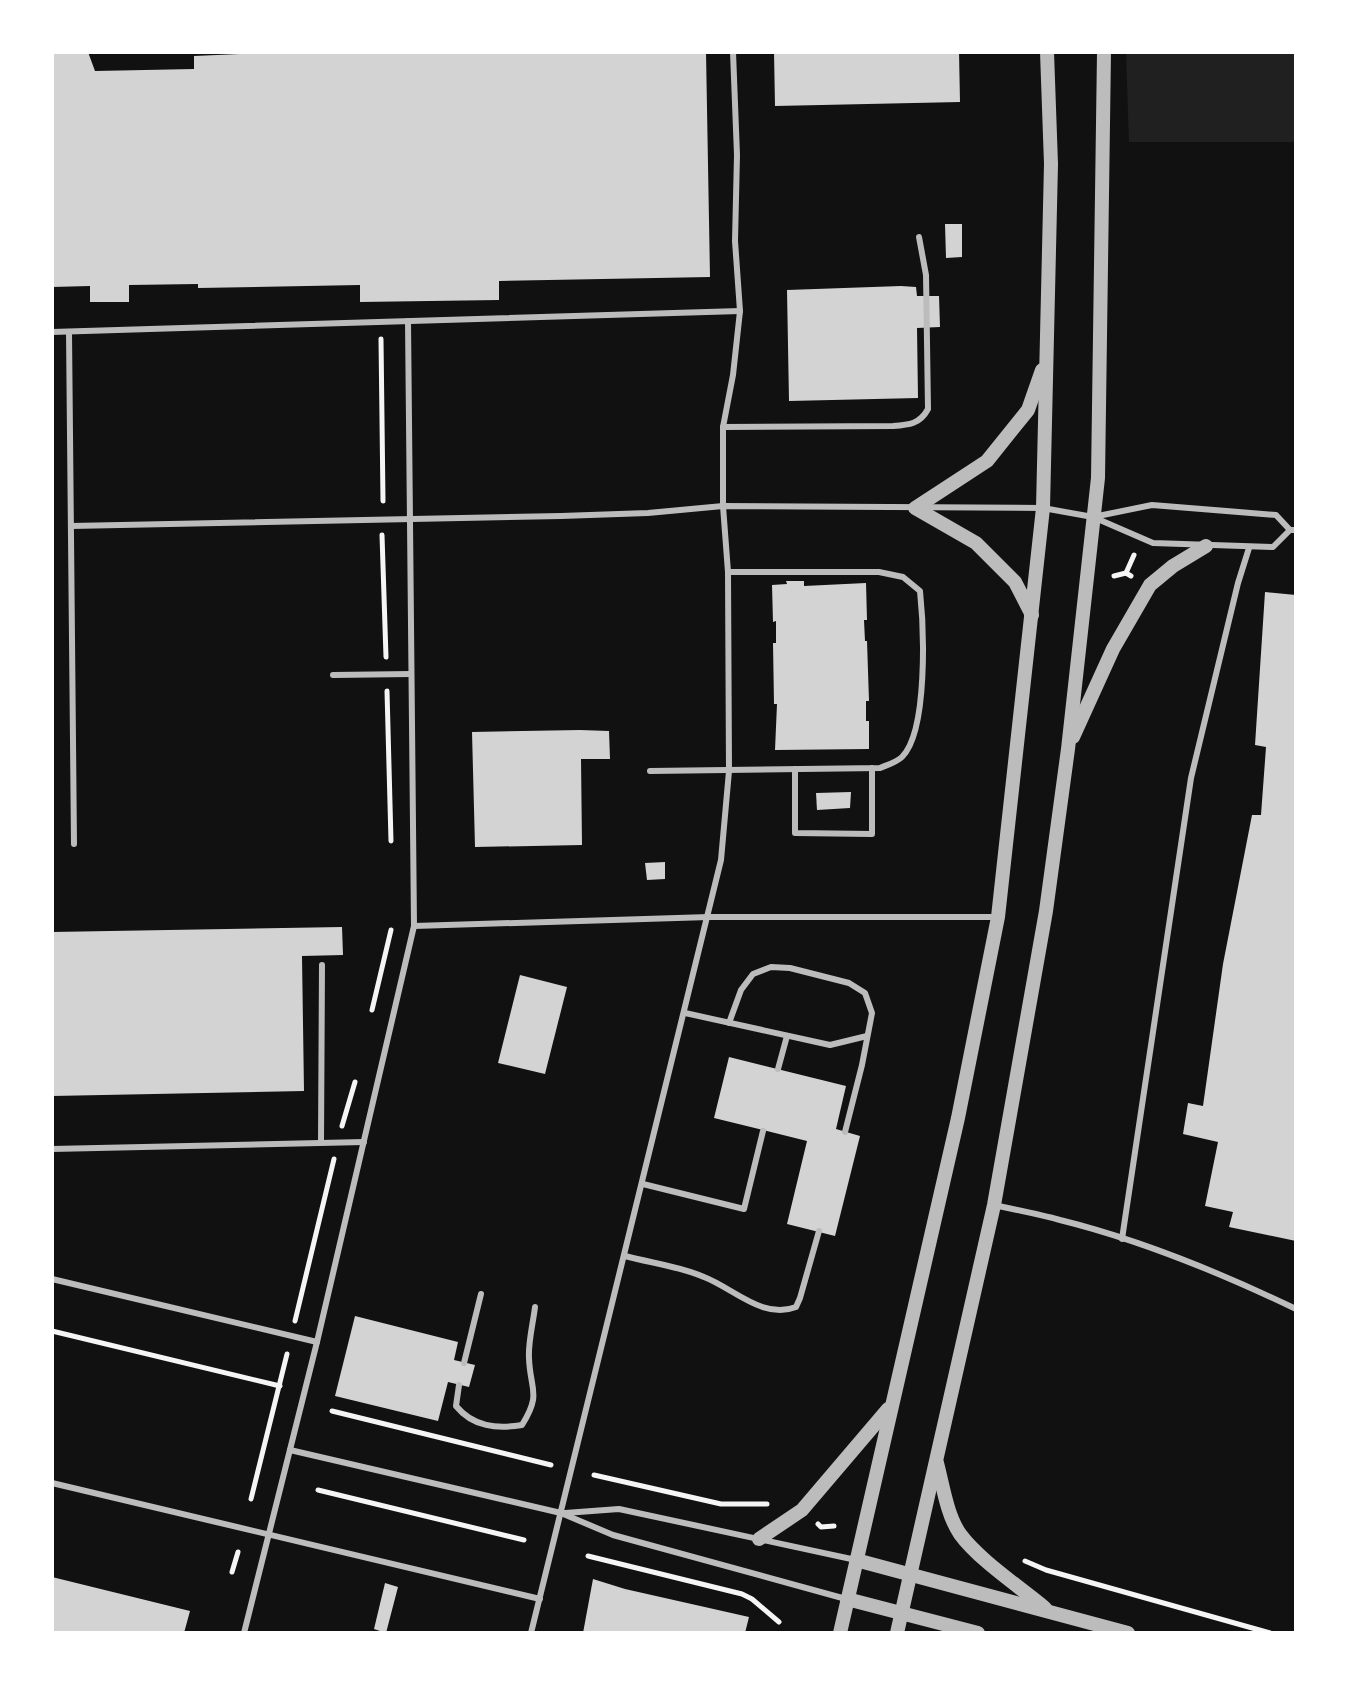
<svg xmlns="http://www.w3.org/2000/svg" width="1348" height="1685" font-family="'DejaVu Sans',sans-serif">
<style>
.green{fill:#202020}
.building{fill:#d3d3d3}
.lines{fill:none;stroke-linecap:round;stroke-linejoin:round}
.path{stroke:#f5f5f5;stroke-width:5}
.service{stroke:#bcbcbc;stroke-width:6}
.tertiary{stroke:#bcbcbc;stroke-width:14}
</style>
<rect width="100%" height="100%" fill="#111"/>
<path class="green" d="M1126,52H1296V142H1129Z"/>
<g class="building">
<path d="M52,52H88L95,71L194,69V56L288,52H706L710,277L499,281V300L360,302V285L198,288V284L129,285V302H90V286L52,287Z"/>
<path d="M774,52H959L960,102L775,106Z"/>
<path d="M945,224H962V257L946,258Z"/>
<path d="M901,286L916,287L917,296H939L940,327L917,328L918,398L789,401L787,290Z"/>
<path d="M786,581H804V586L866,583L867,620H864L865,641H867L869,701H866V721H869V749L775,750L777,704H774L773,643H776V621L773,622L772,585L787,584Z"/>
<path d="M1265,592L1296,595V1241L1229,1227L1233,1212L1205,1206L1218,1142L1183,1134L1188,1103L1203,1106L1223,964L1252,815H1261L1266,747L1255,745Z"/>
<path d="M580,730L609,731L610,759H581L582,845L475,847L472,732Z"/>
<path d="M851,792L850,808L817,810L816,793Z"/>
<path d="M665,862V879L647,880L645,863Z"/>
<path d="M342,927L343,955L302,956L304,1091L52,1096V932Z"/>
<path d="M520,975L567,987L545,1074L498,1063Z"/>
<path d="M729,1057L846,1086L836,1129L860,1136L835,1236L787,1224L807,1141L714,1118Z"/>
<path d="M355,1316L458,1342L454,1360L475,1365L469,1387L448,1382L438,1421L335,1396Z"/>
<path d="M52,1577L190,1611L184,1633H52Z"/>
<path d="M593,1579L625,1589L749,1617L745,1633H583Z"/>
<path d="M385,1583L398,1587L386,1633L374,1629Z"/>
</g>
<g class="lines">
<g class="path">
<path d="M381,339L383,501"/>
<path d="M382,535L386,657"/>
<path d="M1114,576L1126,573"/>
<path d="M1131,576L1126,573L1134,555"/>
<path d="M387,691L391,841"/>
<path d="M372,1010L391,930"/>
<path d="M342,1126L355,1082"/>
<path d="M295,1321L334,1159"/>
<path d="M52,1331L280,1386"/>
<path d="M332,1411L551,1465"/>
<path d="M594,1475L721,1504H767"/>
<path d="M318,1490L524,1540"/>
<path d="M251,1499L287,1354"/>
<path d="M818,1524L821,1527L834,1526"/>
<path d="M588,1556L742,1594L752,1599L779,1622"/>
<path d="M1025,1561L1046,1570L1270,1633"/>
<path d="M232,1572L238,1552"/>
</g>
<g class="service">
<path d="M52,332L740,311"/>
<path d="M69,332L74,844"/>
<path d="M723,427L893,426C909,425 920,424 928,409L926,275L919,237"/>
<path d="M1093,517L1152,505L1276,515L1290,530H1296"/>
<path d="M71,526L561,516L648,513L723,506L1043,508L1093,517L1153,543L1273,547L1290,530"/>
<path d="M333,675L411,674"/>
<path d="M795,769V833L872,834V768"/>
<path d="M650,771L880,768C887,765 897,762 902,757C928,731 924,628 920,591L903,577L879,572H728"/>
<path d="M414,926L709,917H998"/>
<path d="M685,1013L830,1045L867,1036"/>
<path d="M729,1023L741,990L753,974L771,967L790,968L849,983L865,993L872,1013L862,1065L845,1132"/>
<path d="M778,1069L787,1036"/>
<path d="M321,1142L322,965"/>
<path d="M52,1149L364,1142"/>
<path d="M643,1184L744,1209L763,1131"/>
<path d="M994,1205C1016,1210 1038,1214 1060,1220C1141,1240 1221,1273 1296,1309"/>
<path d="M1122,1239L1191,778L1238,583L1249,548"/>
<path d="M625,1256C651,1263 679,1266 704,1277C733,1288 763,1320 796,1307L800,1298L819,1231"/>
<path d="M52,1279L317,1342"/>
<path d="M464,1363L481,1294"/>
<path d="M459,1385L456,1406C473,1427 497,1429 522,1425C542,1393 530,1390 529,1358C528,1342 533,1324 535,1307"/>
<path d="M290,1450L561,1513L613,1535L846,1599"/>
<path d="M52,1483L540,1599"/>
<path d="M565,1513L619,1509L856,1560"/>
<path d="M244,1633L317,1342L414,926L408,321"/>
<path d="M531,1633L721,860L729,771L728,572L723,506V427L733,375L740,311L735,241L737,155L733,52"/>
</g>
<g class="tertiary">
<path d="M1032,615L1015,582L976,543L915,508L987,461L1028,410L1042,370"/>
<path d="M1073,737L1113,649L1150,585L1173,566L1206,546"/>
<path d="M937,1463C943,1486 947,1515 960,1534C979,1560 1020,1587 1045,1608"/>
<path d="M759,1539L802,1510L888,1409"/>
<path d="M856,1560L1128,1633"/>
<path d="M847,1599L978,1633"/>
<path d="M840,1633L958,1118L998,917L1043,508L1051,164L1047,52"/>
<path d="M897,1633L994,1205L1046,911L1068,749L1098,478L1104,52"/>
</g>
</g>
<rect width="1348" height="1685" fill="none" stroke="#ffffff" stroke-width="108"/>
</svg>
